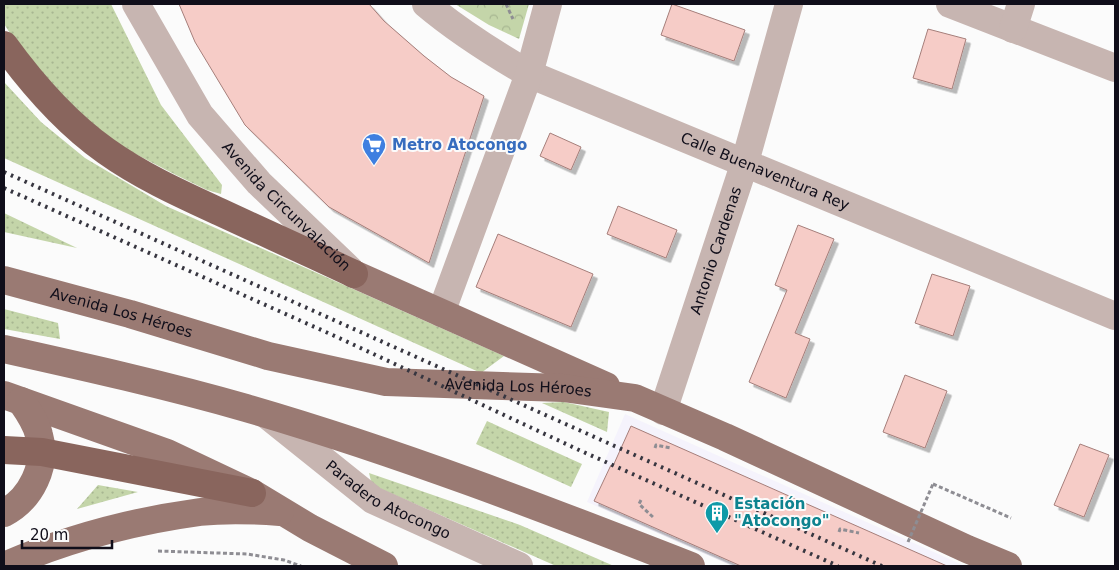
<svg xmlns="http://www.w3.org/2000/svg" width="1119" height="570" font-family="'DejaVu Sans',sans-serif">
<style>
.built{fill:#f5f3fc}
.grass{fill:url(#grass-dots)}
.park{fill:url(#park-crowns)}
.building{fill:#f6ccc7;stroke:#a57e7a;filter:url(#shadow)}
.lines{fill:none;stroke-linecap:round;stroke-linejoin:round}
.path{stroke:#8e8d93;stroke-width:3;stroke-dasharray:4 2.5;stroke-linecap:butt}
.minor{stroke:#c7b5b1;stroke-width:28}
.major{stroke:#9a7a73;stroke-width:28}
.highway{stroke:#89655d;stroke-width:28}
.rail{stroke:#373640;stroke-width:4;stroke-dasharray:2.5 5;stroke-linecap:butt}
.path-bridge{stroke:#8e8d93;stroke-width:3;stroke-dasharray:4 2.5;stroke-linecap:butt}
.labels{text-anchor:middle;stroke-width:4;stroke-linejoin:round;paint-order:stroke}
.shop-label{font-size:15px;font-weight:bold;fill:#366cbe;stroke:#fbfbfb;text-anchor:start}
.street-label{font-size:15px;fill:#100e1a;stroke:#fbfbfb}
.culture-label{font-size:15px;font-weight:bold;fill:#0d838f;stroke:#fbfbfb;text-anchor:start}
</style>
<defs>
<pattern id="grass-dots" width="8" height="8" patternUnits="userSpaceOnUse" patternTransform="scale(1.25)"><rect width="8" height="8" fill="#c4d5a9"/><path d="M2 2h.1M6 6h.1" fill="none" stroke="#a7b691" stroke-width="1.8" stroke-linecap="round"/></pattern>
<pattern id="park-crowns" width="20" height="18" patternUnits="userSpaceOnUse" patternTransform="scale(1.25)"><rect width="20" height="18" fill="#c4d5a9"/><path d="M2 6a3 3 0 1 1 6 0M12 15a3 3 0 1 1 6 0" fill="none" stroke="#a7b691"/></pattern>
<filter id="shadow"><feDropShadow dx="4.5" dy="4.5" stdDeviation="0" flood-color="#0004"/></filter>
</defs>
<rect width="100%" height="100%" fill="#fbfbfb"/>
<path class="built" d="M625,414L965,566H732L587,502Z"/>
<g class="grass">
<path d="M4,4H111L161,105L222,185L221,194L207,190L176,175L120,146L68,111L31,65L4,24Z"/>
<path d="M4,82L41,122L85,158L166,206L504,356L481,373L4,158Z"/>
<path d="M4,213L77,248L4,232Z"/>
<path d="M4,309L58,323L60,339L4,329Z"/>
<path d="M564,402L609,412L607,432L542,403Z"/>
<path d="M487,421L582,464L571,487L476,444Z"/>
<path d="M369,473L520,525L614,566H556L372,485Z"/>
<path d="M98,485L138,492L77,509Z"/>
</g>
<path class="park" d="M455,4H529L519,39L489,25Z"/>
<g class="building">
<path d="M179,4H369L384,21L424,56L451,77L484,96L429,263L329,207L245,125L195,42Z"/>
<path d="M672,4L745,30L734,61L661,35Z"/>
<path d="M928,29L966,39L952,89L913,78Z"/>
<path d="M550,133L581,147L571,170L540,156Z"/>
<path d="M618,206L677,230L666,258L607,234Z"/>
<path d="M798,225L834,239L795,333L810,339L786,398L749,382L787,290L775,285Z"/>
<path d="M498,234L593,274L571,327L476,287Z"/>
<path d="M932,274L970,286L953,336L915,323Z"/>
<path d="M905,375L947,391L925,448L883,432Z"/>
<path d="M631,426L947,566H741L594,501L611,465L613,466Z"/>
<path d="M1080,444L1109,455L1084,517L1054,505Z"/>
</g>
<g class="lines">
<g class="path">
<path d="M506,4L513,19"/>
<path d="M655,448L656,445L671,448"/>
<path d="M933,484L1011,518"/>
<path d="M641,500L639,504L654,518"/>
<path d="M839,532L840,529L859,533"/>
<path d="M158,551L247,554L284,560L301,566"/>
</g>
<g class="minor">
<path id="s1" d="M136,4L200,115L259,183L350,270"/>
<path id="s2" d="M426,4C458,31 493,53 529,74L1115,316"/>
<path d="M950,4L1115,68"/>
<path d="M1013,29L1021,4"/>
<path d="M441,313L529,74L548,4"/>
<path id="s3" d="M663,411L745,162L789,4"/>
<path id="s4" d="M267,415L373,500L519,566"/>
</g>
<g class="major">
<path d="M354,274L606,386"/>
<path id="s5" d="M4,280L130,314L268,356L386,382L563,388L635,398L725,437L967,549L1008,566"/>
<path d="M4,349C85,367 166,385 246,408C398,452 545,509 691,566"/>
<path d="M4,395L167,453L252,493L310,528L384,566"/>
<path d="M4,513C31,499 48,465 39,435C36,422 28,411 21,401"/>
<path d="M4,566C64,540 134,521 200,512C226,509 253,510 280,512"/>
</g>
<g class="highway">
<path d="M4,45C33,85 65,122 106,151C141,176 181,194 220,212C265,233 310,253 354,274"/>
<path d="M4,450L42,452L252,493"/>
</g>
<g class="rail">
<path d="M4,172L882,566"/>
<path d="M4,188L337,337L579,450L838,566"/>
</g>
<path class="path-bridge" d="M908,542L933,484"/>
</g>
<defs>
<g id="supermarket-pin" transform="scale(1.25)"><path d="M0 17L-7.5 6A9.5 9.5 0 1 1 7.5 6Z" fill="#3f7fe0" stroke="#fbfbfb"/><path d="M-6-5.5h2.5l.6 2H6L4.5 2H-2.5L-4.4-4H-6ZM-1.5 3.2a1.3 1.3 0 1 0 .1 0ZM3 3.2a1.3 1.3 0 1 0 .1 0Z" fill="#fff"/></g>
<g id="building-pin" transform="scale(1.25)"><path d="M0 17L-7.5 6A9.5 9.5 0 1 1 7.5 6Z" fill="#0f9aa8" stroke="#fbfbfb"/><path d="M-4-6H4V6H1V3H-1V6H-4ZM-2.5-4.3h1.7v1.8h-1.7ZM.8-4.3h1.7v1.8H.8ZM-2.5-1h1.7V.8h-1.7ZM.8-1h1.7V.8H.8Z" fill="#fff"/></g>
</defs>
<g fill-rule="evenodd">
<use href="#supermarket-pin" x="374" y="145"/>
<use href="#building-pin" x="717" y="513"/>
</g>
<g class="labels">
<g class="shop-label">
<text x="392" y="150">Metro Atocongo</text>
</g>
<g class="street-label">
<text dy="5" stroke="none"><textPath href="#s2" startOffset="380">Calle Buenaventura Rey</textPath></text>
<text dy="5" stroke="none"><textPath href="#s1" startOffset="254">Avenida Circunvalación</textPath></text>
<text dy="5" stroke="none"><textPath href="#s3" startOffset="169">Antonio Cardenas</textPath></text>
<text dy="5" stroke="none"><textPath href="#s5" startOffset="122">Avenida Los Héroes</textPath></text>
<text dy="5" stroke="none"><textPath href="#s5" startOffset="528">Avenida Los Héroes</textPath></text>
<text dy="5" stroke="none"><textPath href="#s4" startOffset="149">Paradero Atocongo</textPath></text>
</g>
<g class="culture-label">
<text x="734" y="509">Estación<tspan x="734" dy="17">"Atocongo"</tspan></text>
</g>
</g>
<rect width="1119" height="570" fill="none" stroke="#100e1a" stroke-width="10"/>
<path d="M22 540v8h90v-8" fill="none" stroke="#100e1a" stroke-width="2.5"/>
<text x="30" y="540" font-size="15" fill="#100e1a" stroke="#fbfbfb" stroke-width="4" paint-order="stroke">20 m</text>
</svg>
